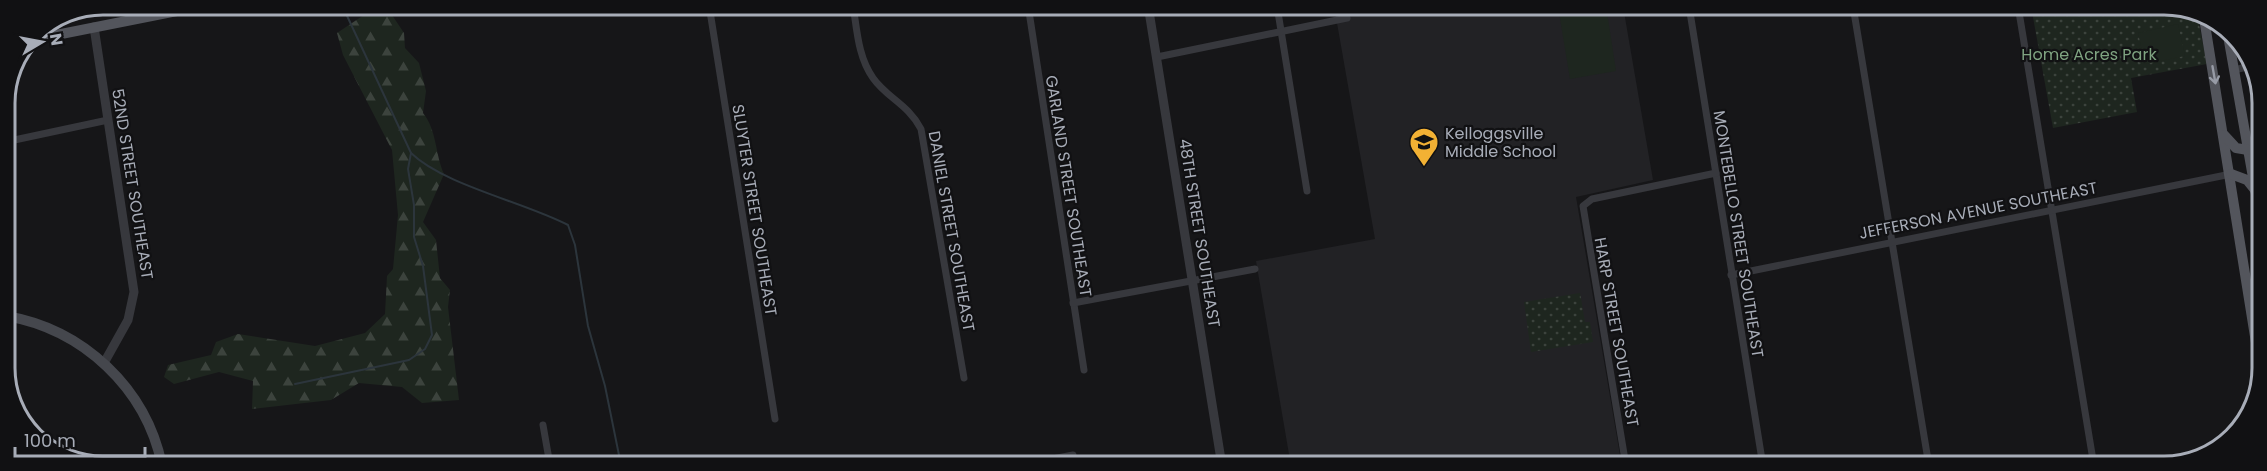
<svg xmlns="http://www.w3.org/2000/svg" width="2267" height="471" font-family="Poppins,sans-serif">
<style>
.built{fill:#222225}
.forest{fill:url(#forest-firs)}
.park{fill:url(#park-dots)}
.garden{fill:#1e261f}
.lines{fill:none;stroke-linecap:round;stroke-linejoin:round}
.stream{stroke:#2c353c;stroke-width:2}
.minor{stroke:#37383d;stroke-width:7}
.tertiary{stroke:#37383d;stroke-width:9}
.secondary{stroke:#45474d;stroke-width:10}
.primary{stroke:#53555c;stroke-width:10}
.oneway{stroke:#979ba6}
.labels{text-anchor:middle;stroke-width:4.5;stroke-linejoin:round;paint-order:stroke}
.park-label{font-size:16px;fill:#7fa381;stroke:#111113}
.poi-label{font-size:16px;fill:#a8adb8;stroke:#111113;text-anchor:start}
.street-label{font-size:16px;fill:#a8adb8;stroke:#111113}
.rim{fill:none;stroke:#a8adb8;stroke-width:3}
</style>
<defs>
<pattern id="forest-firs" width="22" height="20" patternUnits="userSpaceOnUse" patternTransform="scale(1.5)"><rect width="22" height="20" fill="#1e261f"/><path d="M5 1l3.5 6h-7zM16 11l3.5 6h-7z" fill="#3c433d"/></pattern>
<pattern id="park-dots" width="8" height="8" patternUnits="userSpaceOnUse" patternTransform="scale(1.5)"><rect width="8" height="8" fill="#1e261f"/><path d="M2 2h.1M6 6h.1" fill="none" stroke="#3c433d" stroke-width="1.8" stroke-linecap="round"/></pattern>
</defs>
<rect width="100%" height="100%" fill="#161618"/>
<path class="built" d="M1334,6H1623L1653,180L1576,197L1621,461L1593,466H1291L1256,261L1375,239Z"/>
<path class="forest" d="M367,13L392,15L404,33L405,48L419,63L426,91L423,113C437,130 435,154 444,174L423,222L436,240L440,278L450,290L448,307L459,400L422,403L402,387L359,383L331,400L252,409L253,381L219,372L174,384L164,377L168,365L211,355L216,342L238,334L315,346L365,333L385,314L387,276L393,269L398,215L392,150L343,55L337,33Z"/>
<g class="park">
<path d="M2031,6H2183L2197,14L2207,64L2131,78L2137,112L2053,128Z"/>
<path d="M1580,293L1585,322H1590L1593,342L1531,352L1524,302Z"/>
</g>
<g class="garden">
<path d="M1558,6H1606L1616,71L1570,79Z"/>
<path d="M2178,24L2185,56L2145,64L2138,33Z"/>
</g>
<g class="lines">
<g class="stream">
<path d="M342,5L411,153C444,185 524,202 568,225L575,245L588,326L605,386L621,465"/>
<path d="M295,384L409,360L425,349L432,335L423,266L414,237V205L408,169L411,153"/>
</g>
<g class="minor">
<path d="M709,5L775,419"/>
<path d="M853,5C857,30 858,57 873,78C887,98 908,104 921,129L964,378"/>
<path d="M1028,5L1084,370"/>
<path d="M1277,6L1307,191"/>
<path d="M1689,6L1763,466"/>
<path d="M1853,6L1929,466"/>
<path d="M2018,6L2094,466"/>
<path d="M1157,57L1347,18"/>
<path d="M2234,70L2251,66"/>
<path d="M5,142L108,120"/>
<path d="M1731,275L2231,174"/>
<path d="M1073,303L1255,269"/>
<path d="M543,425L550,465"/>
<path d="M1021,465L1073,455L1075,465"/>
<path d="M1626,466L1583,206L1592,199L1716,173"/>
</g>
<g class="tertiary">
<path d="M1148,5L1222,466"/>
<path d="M94,27L134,292L128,320L104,363"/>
</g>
<path class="secondary" d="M6,316C83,329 146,388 162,465"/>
<g class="primary">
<path d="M2204,18L2261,374"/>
<path d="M2227,30L2261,223"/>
<path d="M31,40L207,5"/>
<path d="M2224,135L2236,148L2248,150"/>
<path d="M2231,174L2247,180L2255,190"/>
</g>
</g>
<defs><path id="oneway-shaft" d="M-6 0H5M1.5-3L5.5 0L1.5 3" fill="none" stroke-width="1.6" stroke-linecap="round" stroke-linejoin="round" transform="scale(1.5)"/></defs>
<use class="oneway" href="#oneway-shaft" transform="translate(2214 75) rotate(80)"/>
<defs>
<g id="school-pin" transform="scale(1.5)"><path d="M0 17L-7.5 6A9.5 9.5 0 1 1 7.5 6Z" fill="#f2b134" stroke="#111113"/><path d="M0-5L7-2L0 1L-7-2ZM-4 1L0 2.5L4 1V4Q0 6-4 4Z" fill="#111"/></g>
</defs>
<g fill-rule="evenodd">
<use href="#school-pin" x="1424" y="142"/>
</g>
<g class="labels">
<g class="park-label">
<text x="2089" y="60">Home Acres Park</text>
</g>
<g class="poi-label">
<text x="1445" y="139">Kelloggsville<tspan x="1445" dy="18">Middle School</tspan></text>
</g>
<g class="street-label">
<text transform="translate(133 184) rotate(81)" y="6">52ND STREET SOUTHEAST</text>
<text transform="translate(1069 186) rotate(81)" y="6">GARLAND STREET SOUTHEAST</text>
<text transform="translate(755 210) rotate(81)" y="6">SLUYTER STREET SOUTHEAST</text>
<text transform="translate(1978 210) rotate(-11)" y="6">JEFFERSON AVENUE SOUTHEAST</text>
<text transform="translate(952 231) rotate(80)" y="6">DANIEL STREET SOUTHEAST</text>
<text transform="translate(1200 233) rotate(81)" y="6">48TH STREET SOUTHEAST</text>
<text transform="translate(1739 234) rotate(81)" y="6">MONTEBELLO STREET SOUTHEAST</text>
<text transform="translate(1617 332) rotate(80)" y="6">HARP STREET SOUTHEAST</text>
</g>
</g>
<path d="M0 0H2267V471H0ZM103 15H2164A88 88 0 0 1 2252 103V368A88 88 0 0 1 2164 456H103A88 88 0 0 1 15 368V103A88 88 0 0 1 103 15Z" fill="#111113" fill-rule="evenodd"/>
<path class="rim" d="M103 15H2164A88 88 0 0 1 2252 103V368A88 88 0 0 1 2164 456H103A88 88 0 0 1 15 368V103A88 88 0 0 1 103 15Z"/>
<g transform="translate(42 42) rotate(80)" stroke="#111113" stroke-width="4.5" paint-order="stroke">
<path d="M0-4.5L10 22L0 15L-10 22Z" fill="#a8adb8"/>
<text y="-9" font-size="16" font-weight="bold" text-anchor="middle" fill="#a8adb8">N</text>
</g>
<path d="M15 447v9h130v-9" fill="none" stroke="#a8adb8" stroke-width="3"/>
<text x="24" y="447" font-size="18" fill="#a8adb8" stroke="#111113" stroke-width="4.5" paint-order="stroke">100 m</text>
</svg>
